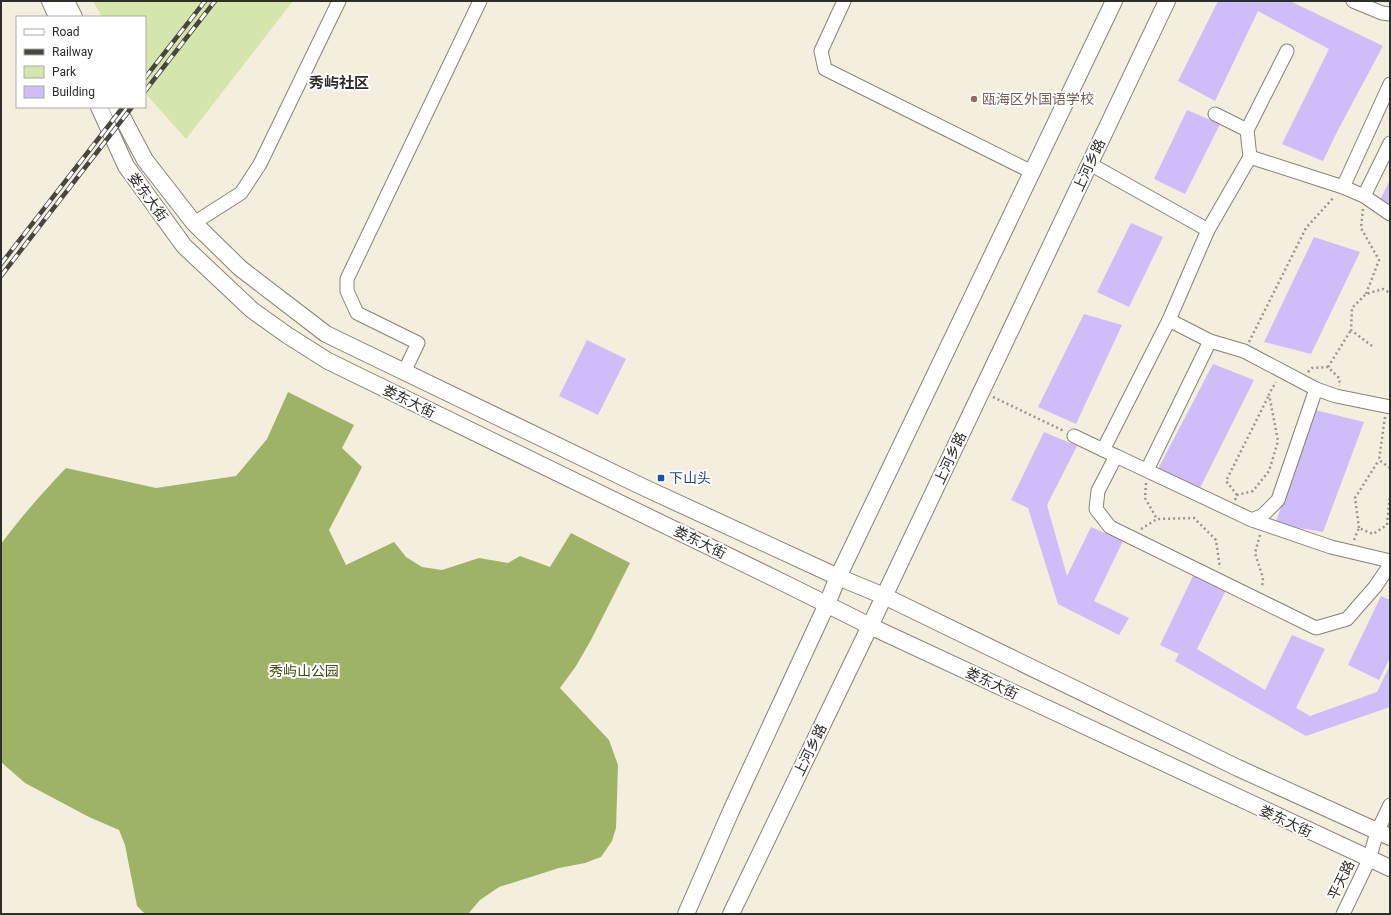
<svg xmlns="http://www.w3.org/2000/svg" width="1391" height="915" font-family="Roboto,'Noto Sans SC',sans-serif">
<style>
.green{fill:#d4e6ab}
.forest{fill:#9eb366}
.building{fill:#cebdf8}
.lines{fill:none;stroke-linecap:round;stroke-linejoin:round}
.minor-casing{stroke:#878274;stroke-width:15}
.major-casing{stroke:#878274;stroke-width:18}
.path{stroke:#9a958b;stroke-width:2.5;stroke-dasharray:2 3;stroke-linecap:butt}
.minor{stroke:#fff;stroke-width:13}
.major{stroke:#fff;stroke-width:16}
.rail-casing{stroke:#48463f;stroke-width:4.5}
.rail{stroke:#fff;stroke-width:3;stroke-dasharray:9;stroke-linecap:butt}
.education-dot{fill:#8d6e63;stroke:#fff;stroke-width:1.5}
.transit-dot{fill:#1a4fb4;stroke:#fff;stroke-width:1.5}
.labels{text-anchor:middle;stroke-width:4;stroke-linejoin:round;paint-order:stroke}
.education-label{font-size:14px;fill:#785e54;stroke:#fff;text-anchor:start}
.street-label{font-size:14px;fill:#2f2d27;stroke:#fff}
.transit-label{font-size:14px;fill:#164399;stroke:#fff;text-anchor:start}
.park-label{font-size:14px;fill:#3e4b12;stroke:#fff}
.neighbourhood-label{font-size:15px;font-weight:bold;fill:#2f2d27;stroke:#fff}
</style>
<rect width="100%" height="100%" fill="#f4eedf"/>
<path class="green" d="M93,1H293L186,139L145,93V17H102Z"/>
<path class="forest" d="M288,392L354,425L342,448L362,467L329,530L346,565L394,542L406,557L422,567L442,570L479,558L508,563L520,556L550,567L571,533L630,563L591,640L576,666L560,688L609,740L618,765L616,828L612,841L601,857L585,863L559,868L499,887L480,900L468,914H145L137,906L125,845L119,830L89,817L25,783L1,762V544C21,517 43,492 66,468L156,488L236,476L267,439Z"/>
<g class="building">
<path d="M1218,1H1290L1383,46L1338,130L1323,161L1282,144L1329,49L1258,11L1215,101L1178,81Z"/>
<path d="M1187,110L1220,124L1185,194L1154,179Z"/>
<path d="M1390,180V206L1379,202Z"/>
<path d="M1131,223L1163,237L1129,307L1097,292Z"/>
<path d="M1314,237L1360,252L1311,354L1264,342Z"/>
<path d="M1084,314L1122,325L1076,424L1038,407Z"/>
<path d="M587,340L626,359L598,415L559,396Z"/>
<path d="M1213,364L1254,380L1200,488L1158,469Z"/>
<path d="M1315,410L1364,422L1323,532L1275,524Z"/>
<path d="M1044,432L1077,446L1047,505L1067,576L1091,527L1123,541L1094,601L1129,618L1119,635L1058,604L1028,508L1011,500Z"/>
<path d="M1193,576L1226,590L1197,649L1265,690L1292,635L1325,649L1296,708L1310,716L1377,692L1390,665V707L1306,736L1175,661L1179,654L1160,645Z"/>
<path d="M1381,596L1390,600V658L1379,680L1348,665Z"/>
</g>
<g class="lines">
<g class="minor-casing">
<g id="minor">
<path d="M844,1L821,51L825,69L1032,172"/>
<path d="M1353,1L1382,13L1390,14"/>
<path d="M1215,114L1247,130"/>
<path d="M1250,157L1343,187L1364,196L1390,214"/>
<path d="M1090,164L1208,230"/>
<path d="M1343,187L1390,84"/>
<path d="M1364,196L1390,143"/>
<path d="M194,223L241,193L260,164L339,1"/>
<path d="M1169,320L1210,341L1244,351L1316,389L1336,396L1390,407"/>
<path d="M404,372L418,343L357,313L347,291V279L480,1"/>
<path d="M1074,436L1116,456L1098,491L1096,509L1110,527L1316,628L1347,619L1375,587L1390,565"/>
<path d="M1103,450L1169,320L1208,230L1250,157L1247,130L1287,51"/>
<path d="M1116,456L1252,520L1263,515L1278,500L1316,389"/>
<path d="M1147,470L1210,341"/>
<path d="M1252,520L1331,547L1390,561"/>
<path d="M1343,914L1369,860L1377,832L1390,805"/>
</g>
</g>
<g class="major-casing">
<g id="major">
<path d="M50,1L57,17"/>
<path d="M66,1L74,17"/>
<path d="M99,107L126,166L184,246L252,310L287,335L328,361L790,586L870,626L1390,868"/>
<path d="M117,107L145,160L194,223L240,268L326,334L643,487L838,577L884,596L1238,768L1390,837"/>
<path d="M686,914L731,811L827,604L838,577L1114,1"/>
<path d="M731,914L870,626L1167,1"/>
</g>
</g>
<g class="path">
<path d="M1363,209L1361,228L1379,260L1366,294"/>
<path d="M1249,342L1306,228L1334,197"/>
<path d="M1372,346L1351,330L1352,308L1366,294L1383,289L1390,293"/>
<path d="M1328,367L1351,330"/>
<path d="M1308,372L1312,368L1328,367L1339,378L1340,386"/>
<path d="M993,397L1064,431"/>
<path d="M1385,417L1379,460L1390,468"/>
<path d="M1146,483L1145,498L1157,519"/>
<path d="M1237,495L1226,481L1269,395"/>
<path d="M1235,500L1237,495L1253,491L1269,471L1278,441L1269,394L1276,382"/>
<path d="M1359,528L1355,498L1379,460"/>
<path d="M1141,529L1157,519L1194,518L1216,540L1220,568"/>
<path d="M1260,535L1255,553L1263,578L1262,588"/>
<path d="M1354,540L1359,528L1373,534L1387,525L1390,496"/>
</g>
<use href="#minor" class="minor"/>
<use href="#major" class="major"/>
<g class="rail-casing">
<g id="rail">
<path d="M145,78L205,1"/>
<path d="M145,91L215,1"/>
<path d="M1,264L123,107"/>
<path d="M1,276L132,107"/>
</g>
</g>
<use href="#rail" class="rail"/>
</g>
<circle class="education-dot" cx="974" cy="99" r="4"/>
<rect class="transit-dot" x="657" y="474" width="8" height="8" rx="2"/>
<g class="labels">
<g class="education-label">
<text x="982" y="104">瓯海区外国语学校</text>
</g>
<g class="street-label">
<text transform="translate(1089 165) rotate(-65)" y="5">上河乡路</text>
<text transform="translate(148 197) rotate(54)" y="5">娄东大街</text>
<text transform="translate(409 401) rotate(26)" y="5">娄东大街</text>
<text transform="translate(950 458) rotate(-65)" y="5">上河乡路</text>
<text transform="translate(700 542) rotate(26)" y="5">娄东大街</text>
<text transform="translate(992 683) rotate(25)" y="5">娄东大街</text>
<text transform="translate(810 750) rotate(-64)" y="5">上河乡路</text>
<text transform="translate(1286 821) rotate(25)" y="5">娄东大街</text>
<text transform="translate(1341 880) rotate(-64)" y="5">平天路</text>
</g>
<g class="transit-label">
<text x="669" y="483">下山头</text>
</g>
<g class="park-label">
<text x="304" y="676">秀屿山公园</text>
</g>
<g class="neighbourhood-label">
<text x="339" y="88">秀屿社区</text>
</g>
</g>
<rect width="1391" height="915" fill="none" stroke="#2f2d27" stroke-width="4"/>
<rect x="16" y="16" width="130" height="92" fill="#ffffff" stroke="#acaba9"/>
<rect x="24" y="29" width="20" height="6" fill="#ffffff" stroke="#acaba9"/>
<text x="52" y="36" font-size="12" fill="#2f2d27">Road</text>
<rect x="24" y="49" width="20" height="6" fill="#48463f" stroke="#acaba9"/>
<text x="52" y="56" font-size="12" fill="#2f2d27">Railway</text>
<rect x="24" y="66" width="20" height="12" fill="#d4e6ab" stroke="#acaba9"/>
<text x="52" y="76" font-size="12" fill="#2f2d27">Park</text>
<rect x="24" y="86" width="20" height="12" fill="#cebdf8" stroke="#acaba9"/>
<text x="52" y="96" font-size="12" fill="#2f2d27">Building</text>
</svg>
